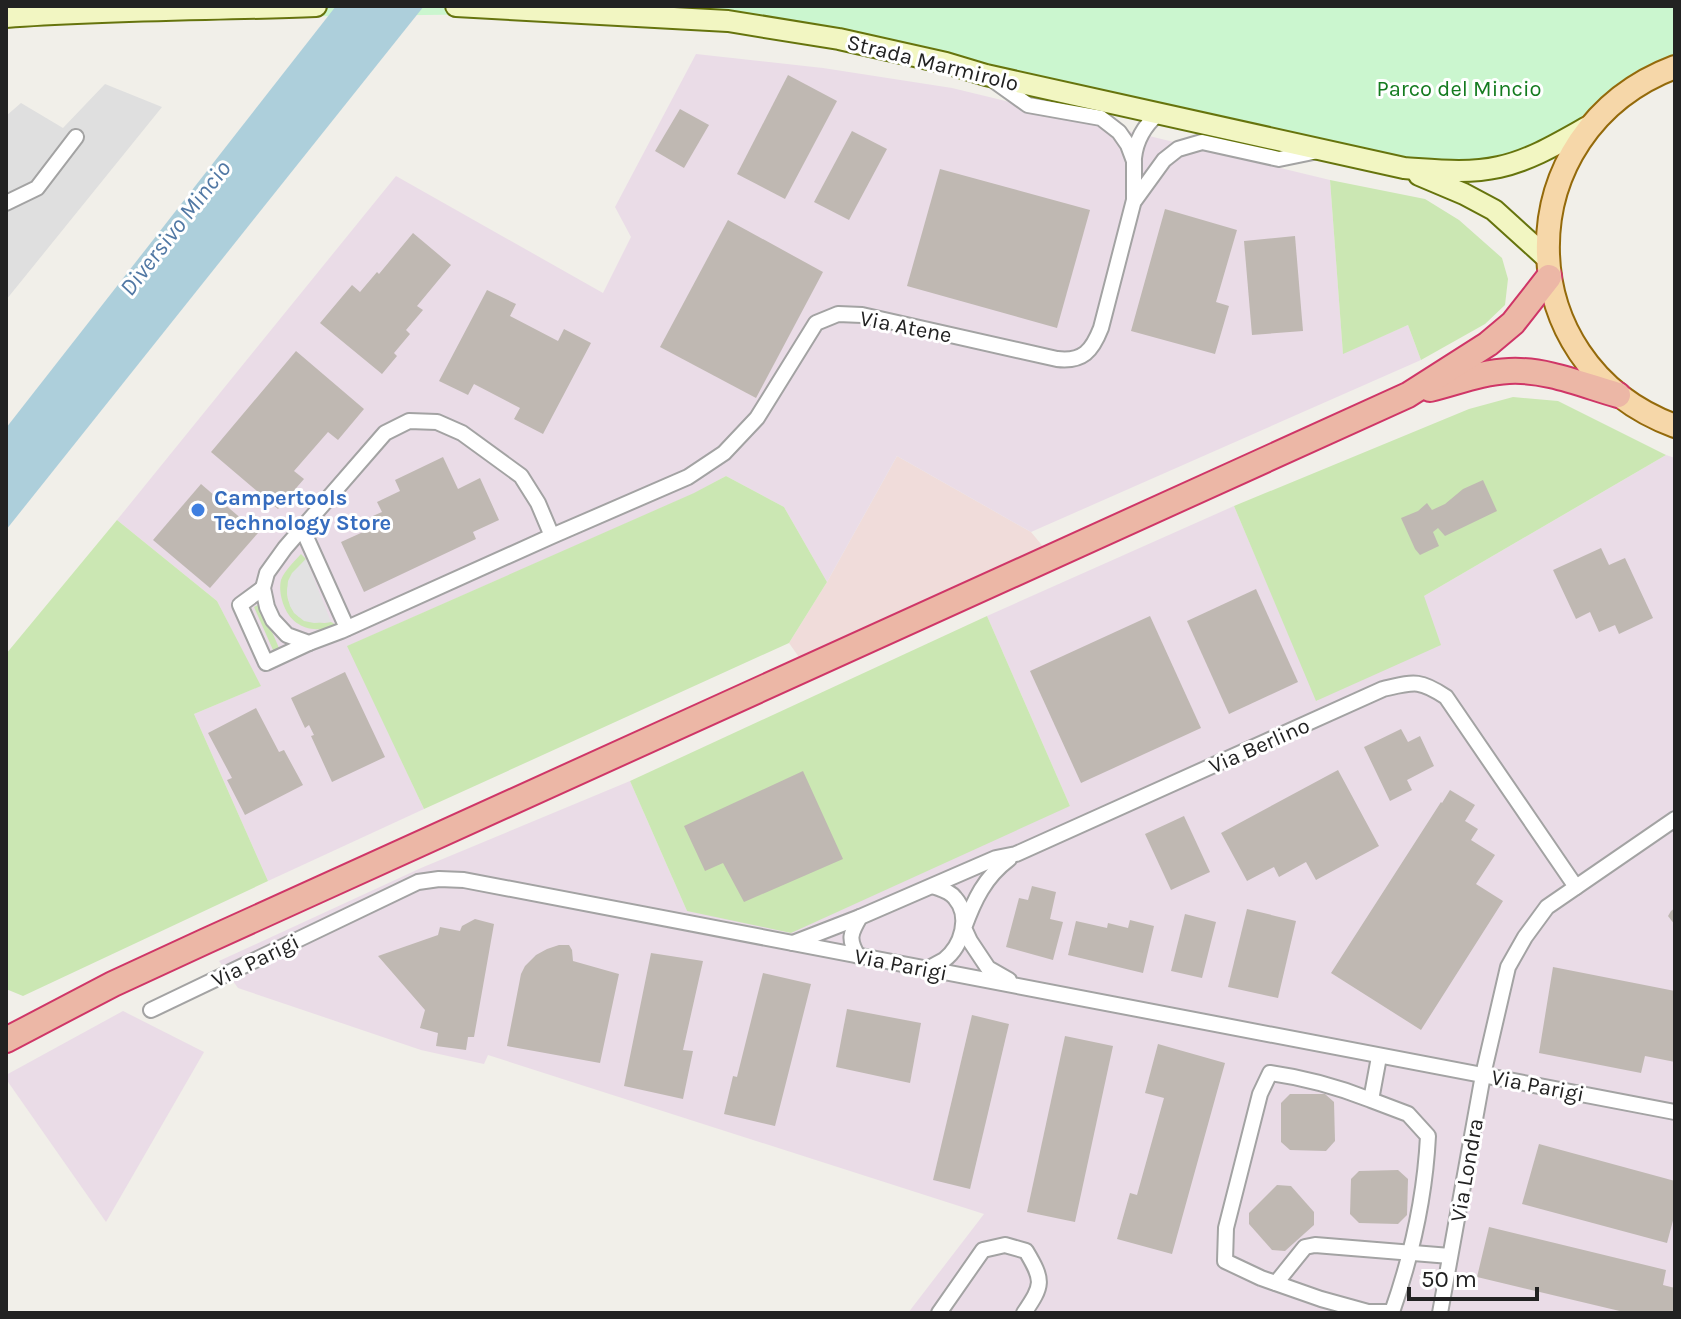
<svg xmlns="http://www.w3.org/2000/svg" width="1681" height="1319" font-family="Karla,sans-serif">
<style>
.residential{fill:#dfdfdf}
.commercial{fill:#f0dcda}
.industrial{fill:#eadce7}
.grass{fill:#cbe7b3}
.park{fill:#cbf6cf}
.parking{fill:#e2e2e2}
.water{fill:#adcfdb}
.building{fill:#bfb8b2}
.lines{fill:none;stroke-linecap:round;stroke-linejoin:round}
.minor-casing{stroke:#a3a3a3;stroke-width:18}
.secondary-casing{stroke:#66740d;stroke-width:24}
.primary-casing{stroke:#946a0b;stroke-width:26}
.trunk-casing{stroke:#cf3667;stroke-width:28}
.minor{stroke:#fff;stroke-width:14}
.secondary{stroke:#f2f6c2;stroke-width:20}
.primary{stroke:#f6d7a9;stroke-width:22}
.trunk{stroke:#ecb7a6;stroke-width:24}
.shop-dot{fill:#3f7fe0;stroke:#fff;stroke-width:3}
.labels{text-anchor:middle;stroke-width:6;stroke-linejoin:round;paint-order:stroke}
.street-label{font-size:22px;fill:#222;stroke:#fff}
.park-label{font-size:22px;fill:#147b1f;stroke:#fff}
.shop-label{font-size:22px;font-weight:bold;fill:#366cbe;stroke:#fff;text-anchor:start}
.water-label{font-size:24px;font-style:italic;fill:#5178a4;stroke:#fff}
</style>
<rect width="100%" height="100%" fill="#f1efe9"/>
<path class="residential" d="M105,84L162,107L6,300V116L21,103L63,128Z"/>
<path class="commercial" d="M897,456L1031,532L1045,549L801,660L789,643L827,582Z"/>
<g class="industrial">
<path d="M696,54L823,68L952,88L1330,180L1343,353L1408,325L1421,360L1031,532L897,456L827,582L784,507L726,476L695,493L348,646L424,809L268,881L194,714L260,686L217,601L117,520L396,176L603,293L631,237L615,207Z"/>
<path d="M1666,455L1675,458V1313H908L984,1214L488,1055L484,1064L421,1050L238,988L219,961L421,868L630,781L687,911L1070,806L987,616L1234,506L1317,701L1424,596Z"/>
<path d="M123,1011L204,1052L106,1222L6,1079V1075Z"/>
</g>
<g class="grass">
<path d="M1330,180L1425,199L1459,220L1502,258L1508,279L1505,305L1485,324L1421,360L1408,325L1343,354Z"/>
<path d="M1513,397L1558,401L1666,455L1424,596L1441,645L1316,701L1234,506L1469,409Z"/>
<path d="M726,476L784,507L827,582L789,643L424,809L347,646L694,493Z"/>
<path d="M117,520L217,601L261,686L194,714L268,881L23,996L6,989V654Z"/>
<path d="M301,554L306,559C288,578 278,595 299,617L324,623L331,622L335,624L333,628C312,632 293,628 284,606C281,598 279,589 281,580C285,570 294,562 301,554Z"/>
<path d="M260,604L279,648L277,652L273,650L254,607Z"/>
<path d="M987,616L1070,806L791,933L687,911L630,781Z"/>
</g>
<path class="park" d="M6,6H1675V67L1535,155L1455,171L742,23L597,13L6,20Z"/>
<path class="parking" d="M306,559L331,622L314,623L304,621L294,613L290,606L287,592L288,581L292,573Z"/>
<path class="water" d="M336,6H424L6,530V428Z"/>
<g class="building">
<path d="M788,75L837,101L785,199L737,174Z"/>
<path d="M680,109L709,125L684,168L655,151Z"/>
<path d="M852,131L887,149L849,220L814,202Z"/>
<path d="M940,169L1090,210L1057,328L907,286Z"/>
<path d="M1165,209L1237,230L1216,302L1229,306L1215,354L1131,331Z"/>
<path d="M728,220L823,272L756,398L660,347Z"/>
<path d="M413,233L451,265L417,306L423,310L406,330L410,334L394,353L397,356L382,374L320,323L352,285L360,292L377,272L379,274Z"/>
<path d="M1295,236L1303,331L1252,335L1244,241Z"/>
<path d="M487,290L516,304L510,316L558,341L564,329L591,343L543,434L514,419L520,408L474,384L468,395L439,381Z"/>
<path d="M296,351L364,409L338,440L328,432L294,471L304,479L278,509L211,452Z"/>
<path d="M443,457L458,489L480,478L499,520L473,532L476,539L364,592L341,542L363,532L359,522L382,512L377,502L400,491L395,480Z"/>
<path d="M1483,480L1497,511L1445,536L1438,528L1433,532L1439,546L1420,555L1415,549L1401,518L1418,511L1427,503L1432,510L1445,504L1463,489Z"/>
<path d="M201,484L258,533L210,588L153,540Z"/>
<path d="M1601,548L1609,565L1625,558L1653,618L1619,634L1615,625L1599,632L1590,612L1576,619L1553,570Z"/>
<path d="M1256,589L1298,682L1229,714L1187,621Z"/>
<path d="M1150,616L1201,728L1081,783L1030,671Z"/>
<path d="M345,672L385,757L332,782L311,736L314,735L309,725L305,728L291,698Z"/>
<path d="M256,708L279,752L284,750L303,785L245,815L227,780L232,778L208,733Z"/>
<path d="M1401,729L1408,742L1420,736L1434,766L1407,780L1412,790L1390,801L1364,747Z"/>
<path d="M1338,770L1379,846L1316,880L1306,862L1279,877L1274,867L1247,881L1221,833Z"/>
<path d="M803,771L843,859L744,902L723,863L705,871L684,826Z"/>
<path d="M1450,790L1475,805L1465,821L1478,829L1471,840L1495,855L1476,884L1503,901L1421,1030L1331,973L1441,802L1442,803Z"/>
<path d="M1184,816L1210,872L1171,890L1145,834Z"/>
<path d="M1032,886L1056,892L1050,919L1063,922L1053,960L1006,947L1019,898L1028,900Z"/>
<path d="M1675,908V925L1668,916L1671,911Z"/>
<path d="M1247,909L1296,921L1278,998L1228,987Z"/>
<path d="M1185,914L1216,922L1202,978L1171,971Z"/>
<path d="M475,919L494,924L474,1037H468L466,1050L436,1046L438,1033L420,1028L425,1010L378,956L438,935L440,927L460,931L462,926Z"/>
<path d="M1130,920L1154,926L1143,973L1068,955L1076,921L1107,928L1108,923L1128,928Z"/>
<path d="M559,945H569L572,950L573,961L619,974L600,1063L507,1046L521,974L525,966L536,955L547,949Z"/>
<path d="M651,953L703,961L683,1050L693,1051L683,1099L624,1086Z"/>
<path d="M1553,967L1675,991V1062L1645,1056L1641,1073L1539,1053Z"/>
<path d="M763,973L811,984L775,1126L724,1114L733,1076L737,1077Z"/>
<path d="M847,1009L921,1023L910,1083L836,1067Z"/>
<path d="M972,1015L1009,1024L970,1189L933,1180Z"/>
<path d="M1065,1036L1113,1046L1075,1222L1027,1212Z"/>
<path d="M1158,1044L1225,1063L1172,1254L1117,1239L1130,1193L1137,1195L1164,1098L1145,1093Z"/>
<path d="M1290,1094H1325L1334,1102L1335,1141L1326,1151L1290,1150L1281,1142V1103Z"/>
<path d="M1539,1144L1675,1181V1213L1667,1243L1522,1204Z"/>
<path d="M1398,1170L1408,1179L1407,1215L1398,1224L1359,1223L1350,1214L1351,1179L1359,1171Z"/>
<path d="M1277,1185L1291,1186L1314,1212V1225L1285,1251L1272,1250L1249,1224V1213Z"/>
<path d="M1489,1227L1666,1270L1663,1285L1675,1288V1313H1628L1477,1277Z"/>
</g>
<g class="lines">
<g class="minor-casing">
<g id="minor">
<path d="M1134,158C1136,140 1144,126 1158,114"/>
<path d="M1135,200L1164,160L1178,149L1202,142L1279,159L1318,151"/>
<path d="M6,203L37,188L76,137"/>
<path d="M302,528L347,628"/>
<path d="M552,536L538,503L521,476L462,433L437,422L409,421L385,433L285,548L267,573L263,588L267,607L273,620L287,635L309,643L341,631L552,536L688,477L724,453L757,418L816,323L838,314L862,315L1057,359C1083,362 1092,351 1101,328L1134,200V161L1128,145L1119,132L1101,118L1028,105L993,80"/>
<path d="M263,588L240,605L266,663L309,643"/>
<path d="M793,943L860,917"/>
<path d="M858,956C848,939 850,934 860,917L996,858L1016,854L1383,689C1414,682 1419,679 1446,697L1576,887"/>
<path d="M927,969C933,966 939,963 944,960C962,946 971,916 955,898C950,891 940,889 933,886"/>
<path d="M1009,980L988,968L970,941L964,928C974,900 985,877 1009,859"/>
<path d="M151,1010L418,882L439,879L464,880L1675,1112"/>
<path d="M1371,1100C1338,1087 1306,1078 1270,1073L1260,1094L1226,1228L1225,1261L1261,1278L1321,1299L1368,1312H1392C1412,1255 1425,1196 1428,1136L1408,1114L1371,1100L1379,1057"/>
<path d="M1276,1283L1305,1247L1315,1245L1450,1256"/>
<path d="M939,1313L983,1250L1005,1245L1026,1251C1044,1281 1043,1285 1024,1313"/>
<path d="M1440,1313L1483,1075L1508,967L1525,937L1547,907L1675,819"/>
</g>
</g>
<g class="secondary-casing">
<g id="secondary">
<path d="M456,6L728,21L839,39L946,63L986,75L1404,168C1435,170 1468,174 1499,167C1532,160 1562,141 1591,125"/>
<path d="M6,17C109,9 212,10 316,6"/>
<path d="M1419,175L1464,194L1494,210L1547,258"/>
</g>
</g>
<g class="primary-casing">
<path id="primary" d="M1675,67C1506,131 1505,363 1675,426"/>
</g>
<g class="trunk-casing">
<g id="trunk">
<path d="M1430,389C1455,383 1482,372 1509,371C1546,369 1583,385 1618,395"/>
<path d="M6,1040L113,984L206,941L1408,395L1488,344L1513,323L1549,277"/>
</g>
</g>
<use href="#minor" class="minor"/>
<use href="#secondary" class="secondary"/>
<use href="#primary" class="primary"/>
<use href="#trunk" class="trunk"/>
</g>
<circle class="shop-dot" cx="198" cy="510" r="8"/>
<g class="labels">
<g class="street-label">
<text transform="translate(933 62) rotate(14)" y="8">Strada Marmirolo</text>
<text transform="translate(906 326) rotate(11)" y="8">Via Atene</text>
<text transform="translate(1259 745) rotate(-24)" y="8">Via Berlino</text>
<text transform="translate(255 960) rotate(-26)" y="8">Via Parigi</text>
<text transform="translate(901 964) rotate(11)" y="8">Via Parigi</text>
<text transform="translate(1538 1085) rotate(11)" y="8">Via Parigi</text>
<text transform="translate(1466 1170) rotate(-80)" y="8">Via Londra</text>
</g>
<g class="park-label">
<text x="1459" y="96">Parco del Mincio</text>
</g>
<g class="shop-label">
<text x="214" y="505">Campertools<tspan x="214" dy="25">Technology Store</tspan></text>
</g>
<g class="water-label">
<text transform="translate(175 228) rotate(-52)" y="8">Diversivo Mincio</text>
</g>
</g>
<rect width="1681" height="1319" fill="none" stroke="#222222" stroke-width="16"/>
<path d="M1409 1287v12h128v-12" fill="none" stroke="#222222" stroke-width="4"/>
<text x="1421" y="1287" font-size="24" fill="#222222" stroke="#ffffff" stroke-width="6" paint-order="stroke">50 m</text>
</svg>
